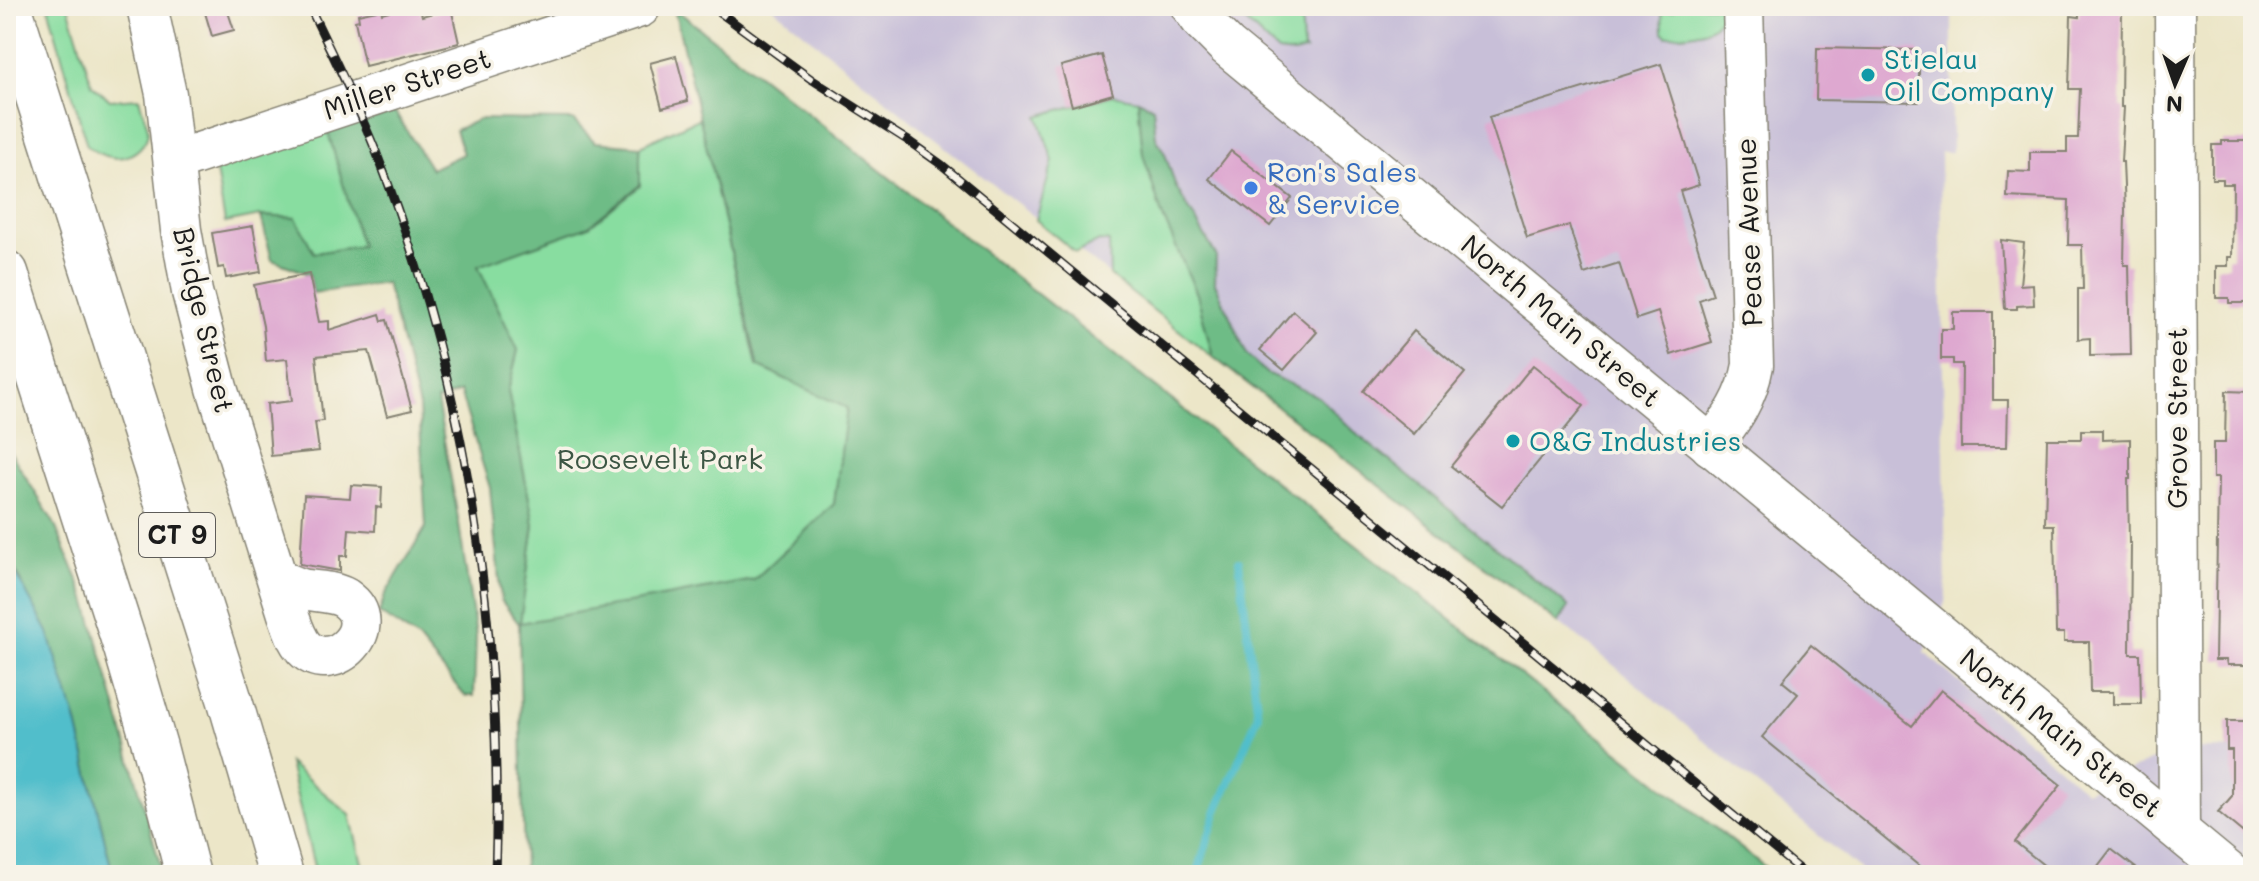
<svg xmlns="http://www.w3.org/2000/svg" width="2259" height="881" font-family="Mali,sans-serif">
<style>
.industrial{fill:#c8bfd8}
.green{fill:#88dda0;stroke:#527c5e;stroke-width:2}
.forest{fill:#6ebc86;stroke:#456c51;stroke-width:2}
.water{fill:#51becb;stroke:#366d74;stroke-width:2}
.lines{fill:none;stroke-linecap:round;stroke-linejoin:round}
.stream{stroke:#51becb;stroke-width:8}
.building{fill:#dea8d0}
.minor-casing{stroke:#848172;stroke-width:43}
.highway-casing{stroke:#848172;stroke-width:47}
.minor{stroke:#fff;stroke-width:40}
.highway{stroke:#fff;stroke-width:44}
.rail-casing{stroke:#1c1c1c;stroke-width:9}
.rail{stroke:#f7f3e8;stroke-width:6;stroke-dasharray:18;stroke-linecap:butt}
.culture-dot{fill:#0f9aa8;stroke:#f7f3e8;stroke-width:3}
.shop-dot{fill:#3f7fe0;stroke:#f7f3e8;stroke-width:3}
.labels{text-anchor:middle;stroke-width:7;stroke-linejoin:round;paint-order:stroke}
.shield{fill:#f7f3e8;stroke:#5e5c59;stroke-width:2}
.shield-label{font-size:26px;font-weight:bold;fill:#1c1c1c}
.culture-label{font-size:28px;fill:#0d838f;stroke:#f7f3e8;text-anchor:start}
.street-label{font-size:28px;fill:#1c1c1c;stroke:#f7f3e8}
.shop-label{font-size:28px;fill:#366cbe;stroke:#f7f3e8;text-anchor:start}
.park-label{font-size:28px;fill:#3c5644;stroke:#f7f3e8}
</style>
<rect width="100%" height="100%" fill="#f7f3e8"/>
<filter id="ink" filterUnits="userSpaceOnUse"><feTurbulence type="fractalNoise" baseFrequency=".0125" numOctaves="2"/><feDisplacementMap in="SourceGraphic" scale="16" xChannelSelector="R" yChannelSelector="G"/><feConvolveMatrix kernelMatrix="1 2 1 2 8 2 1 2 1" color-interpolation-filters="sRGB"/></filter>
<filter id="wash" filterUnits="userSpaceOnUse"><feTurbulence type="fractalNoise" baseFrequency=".006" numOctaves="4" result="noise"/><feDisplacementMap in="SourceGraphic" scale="32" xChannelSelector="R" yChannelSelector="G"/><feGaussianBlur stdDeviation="1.8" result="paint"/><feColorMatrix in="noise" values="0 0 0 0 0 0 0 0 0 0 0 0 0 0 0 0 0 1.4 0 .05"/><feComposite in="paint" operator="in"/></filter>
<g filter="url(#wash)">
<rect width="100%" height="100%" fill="#ece6c8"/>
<path class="industrial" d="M771,6H1952V152H1940L1946,600L1925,653L2086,791L2152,760L2198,749L2253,750V875H1866L1606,659L924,131Z"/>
<g class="green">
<path d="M48,6H68L92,85L110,100L139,98C141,108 147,120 148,130C148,137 145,143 140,148C124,164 103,158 87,146Z"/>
<path d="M1229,6H1301L1303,49L1305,51L1294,54L1278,52Z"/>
<path d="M1674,6H1722C1722,36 1688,34 1667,36L1663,32L1662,11L1674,10Z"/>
<path d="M1113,95L1138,100L1143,154L1162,215L1197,294L1213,357L1110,276L1109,242L1099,241L1076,253L1036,220L1053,161L1038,116Z"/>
<path d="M700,118L757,366L848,407L834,504L754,580L519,624L534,525L508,391L518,350L477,266L589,226L640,186V146Z"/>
<path d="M328,132L362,246L314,253L295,218L260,216L225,223L215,166Z"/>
<path d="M289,763L350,815L365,875H316Z"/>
</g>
<g class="forest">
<path d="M674,8L1775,875H524L519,624L501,600L490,488L460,392L437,401L458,518L476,636L474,696H465L418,639L379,613L385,595L426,527L419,407L386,283L313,293L309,274L272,260L261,216L296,218L314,253L361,246L328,132L395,112L431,169L463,154L455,130L480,119L573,120L595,142L640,146V185L589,226L478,266L518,350L508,391L534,525L520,623L754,580L834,504L847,408L758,366Z"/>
<path d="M1138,100L1153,107L1156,138L1165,154L1176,187L1216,255L1215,283L1247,355L1266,373L1319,397L1358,435L1569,607L1558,623L1213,357L1197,294L1162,215L1143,154Z"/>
<path d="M6,445L54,523L86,599L163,875H113L76,719L21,580L6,555Z"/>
</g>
<path class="water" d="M6,555L48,632L76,719L113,875H6Z"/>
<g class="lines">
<path class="stream" d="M1197,875L1216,813L1258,716L1239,561"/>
</g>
<g id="blocks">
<g class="building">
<path d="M203,6H226L234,30L212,36Z"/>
<path d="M406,6H419L422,16L451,8L459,43L365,66L355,21L359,20L358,14L381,9L382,13Z"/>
<path d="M2079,6L2122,7L2121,107H2124L2121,162H2123L2125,210L2124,265H2129L2131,355L2090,356V338L2078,339V289H2083L2082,245H2068L2069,200L2007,197L2008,171L2030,172V152H2067V138H2078L2080,89H2069L2071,16L2079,17Z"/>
<path d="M1817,48L1919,50V102L1816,100Z"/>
<path d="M1102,55L1113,94L1072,106L1061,66Z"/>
<path d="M676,56L688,101L662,108L650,63Z"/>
<path d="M1661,64L1699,185L1680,191L1713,295L1699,300L1712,342L1671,355L1658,312L1637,319L1619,263L1584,274L1569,225L1527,238L1489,117Z"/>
<path d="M2222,141H2253V303H2229V298H2216V266H2228V257H2232L2233,184H2223V179H2212V145H2222Z"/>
<path d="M1231,151L1292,198L1270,226L1209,179Z"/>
<path d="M253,226L261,272L226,278L224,267L218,268L212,233Z"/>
<path d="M2001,240L2024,243L2020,285L2033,284L2034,305L2017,306V309H2005Z"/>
<path d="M309,274L319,322L329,321V330L380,314L382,321L387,320L412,410L387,416L369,351L316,356L323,421L315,422L319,451L271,456L267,404L292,401L287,359L266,361L263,326L254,285Z"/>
<path d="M1293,311L1317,332L1284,370L1260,350Z"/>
<path d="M1953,312H1993V400H2008L2007,447H1961L1962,364H1953V359H1941V329H1953Z"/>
<path d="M1414,331L1465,373L1414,434L1363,391Z"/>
<path d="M1533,365L1584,406L1502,506L1451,466Z"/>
<path d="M2226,391L2253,392V665H2227L2226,660H2215L2218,478H2213V443H2225Z"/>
<path d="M2081,430H2102V440L2130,439V479H2128L2129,543H2131L2130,654H2140L2141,704H2113V692H2090L2089,642H2064V633H2056L2054,525H2045L2047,439H2081Z"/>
<path d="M351,485L382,487L381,508L376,507L375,531L349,529L347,556H340V571L300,564L304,495L350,498Z"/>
<path d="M1811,645L1912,726L1941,690L2061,785L2015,842L2056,875H1930L1762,737L1798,694L1782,681Z"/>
<path d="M2227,721H2253V841L2218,812L2232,796V750H2227Z"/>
<path d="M2111,849L2145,875H2091Z"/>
</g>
</g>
</g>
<g filter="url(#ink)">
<use href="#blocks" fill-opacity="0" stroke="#848172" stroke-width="2"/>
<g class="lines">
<g class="minor-casing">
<g id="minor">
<path d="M147,6L166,94L181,230L192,292L217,388L288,614C292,625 296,639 304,648C333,678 385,625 345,598C333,591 316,592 302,589C294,587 287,583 279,580"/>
<path d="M1191,6L1202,21L1227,46L2232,875"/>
<path d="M2175,6L2179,830"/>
<path d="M175,161L640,7"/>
<path d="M1711,446C1732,419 1747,399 1753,365L1743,6"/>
</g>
</g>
<g class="highway-casing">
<g id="highway">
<path d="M9,6L230,701L281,875"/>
<path d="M6,273L126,648L155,747L188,875"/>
</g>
</g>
<use href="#minor" class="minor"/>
<use href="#highway" class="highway"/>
<g class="rail-casing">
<g id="rail">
<path d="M309,6C332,53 355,100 375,149C466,379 504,629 495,875"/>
<path d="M711,6L811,79L907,140L942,165L1806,875"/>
</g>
</g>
<use href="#rail" class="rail"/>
</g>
</g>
<g class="culture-dot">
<circle cx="1868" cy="75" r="8"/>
<circle cx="1513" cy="441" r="8"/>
</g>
<circle class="shop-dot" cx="1251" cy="188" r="8"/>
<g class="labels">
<rect class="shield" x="139" y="513" width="76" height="44" rx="6"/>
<g class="shield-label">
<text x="177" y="544">CT 9</text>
</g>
<g class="culture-label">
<text x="1884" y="69">Stielau<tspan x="1884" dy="32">Oil Company</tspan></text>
<text x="1529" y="451">O&amp;G Industries</text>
</g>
<g class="street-label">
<text transform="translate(407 84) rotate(-18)" y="10">Miller Street</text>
<text transform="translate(1749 232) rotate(-92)" y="10">Pease Avenue</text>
<text transform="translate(204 320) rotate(77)" y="10">Bridge Street</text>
<text transform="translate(1561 321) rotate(40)" y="10">North Main Street</text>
<text transform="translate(2177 418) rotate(-90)" y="10">Grove Street</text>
<text transform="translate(2061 733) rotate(39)" y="10">North Main Street</text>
</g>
<g class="shop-label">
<text x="1267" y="182">Ron's Sales<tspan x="1267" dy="32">&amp; Service</tspan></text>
</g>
<g class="park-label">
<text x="660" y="469">Roosevelt Park</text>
</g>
</g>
<rect width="2259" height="881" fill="none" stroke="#f7f3e8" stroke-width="32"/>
<g transform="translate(2175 84) rotate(182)" stroke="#f7f3e8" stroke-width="6" paint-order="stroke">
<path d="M0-6L14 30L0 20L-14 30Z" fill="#1c1c1c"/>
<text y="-12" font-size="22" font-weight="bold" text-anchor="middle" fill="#1c1c1c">N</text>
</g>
</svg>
